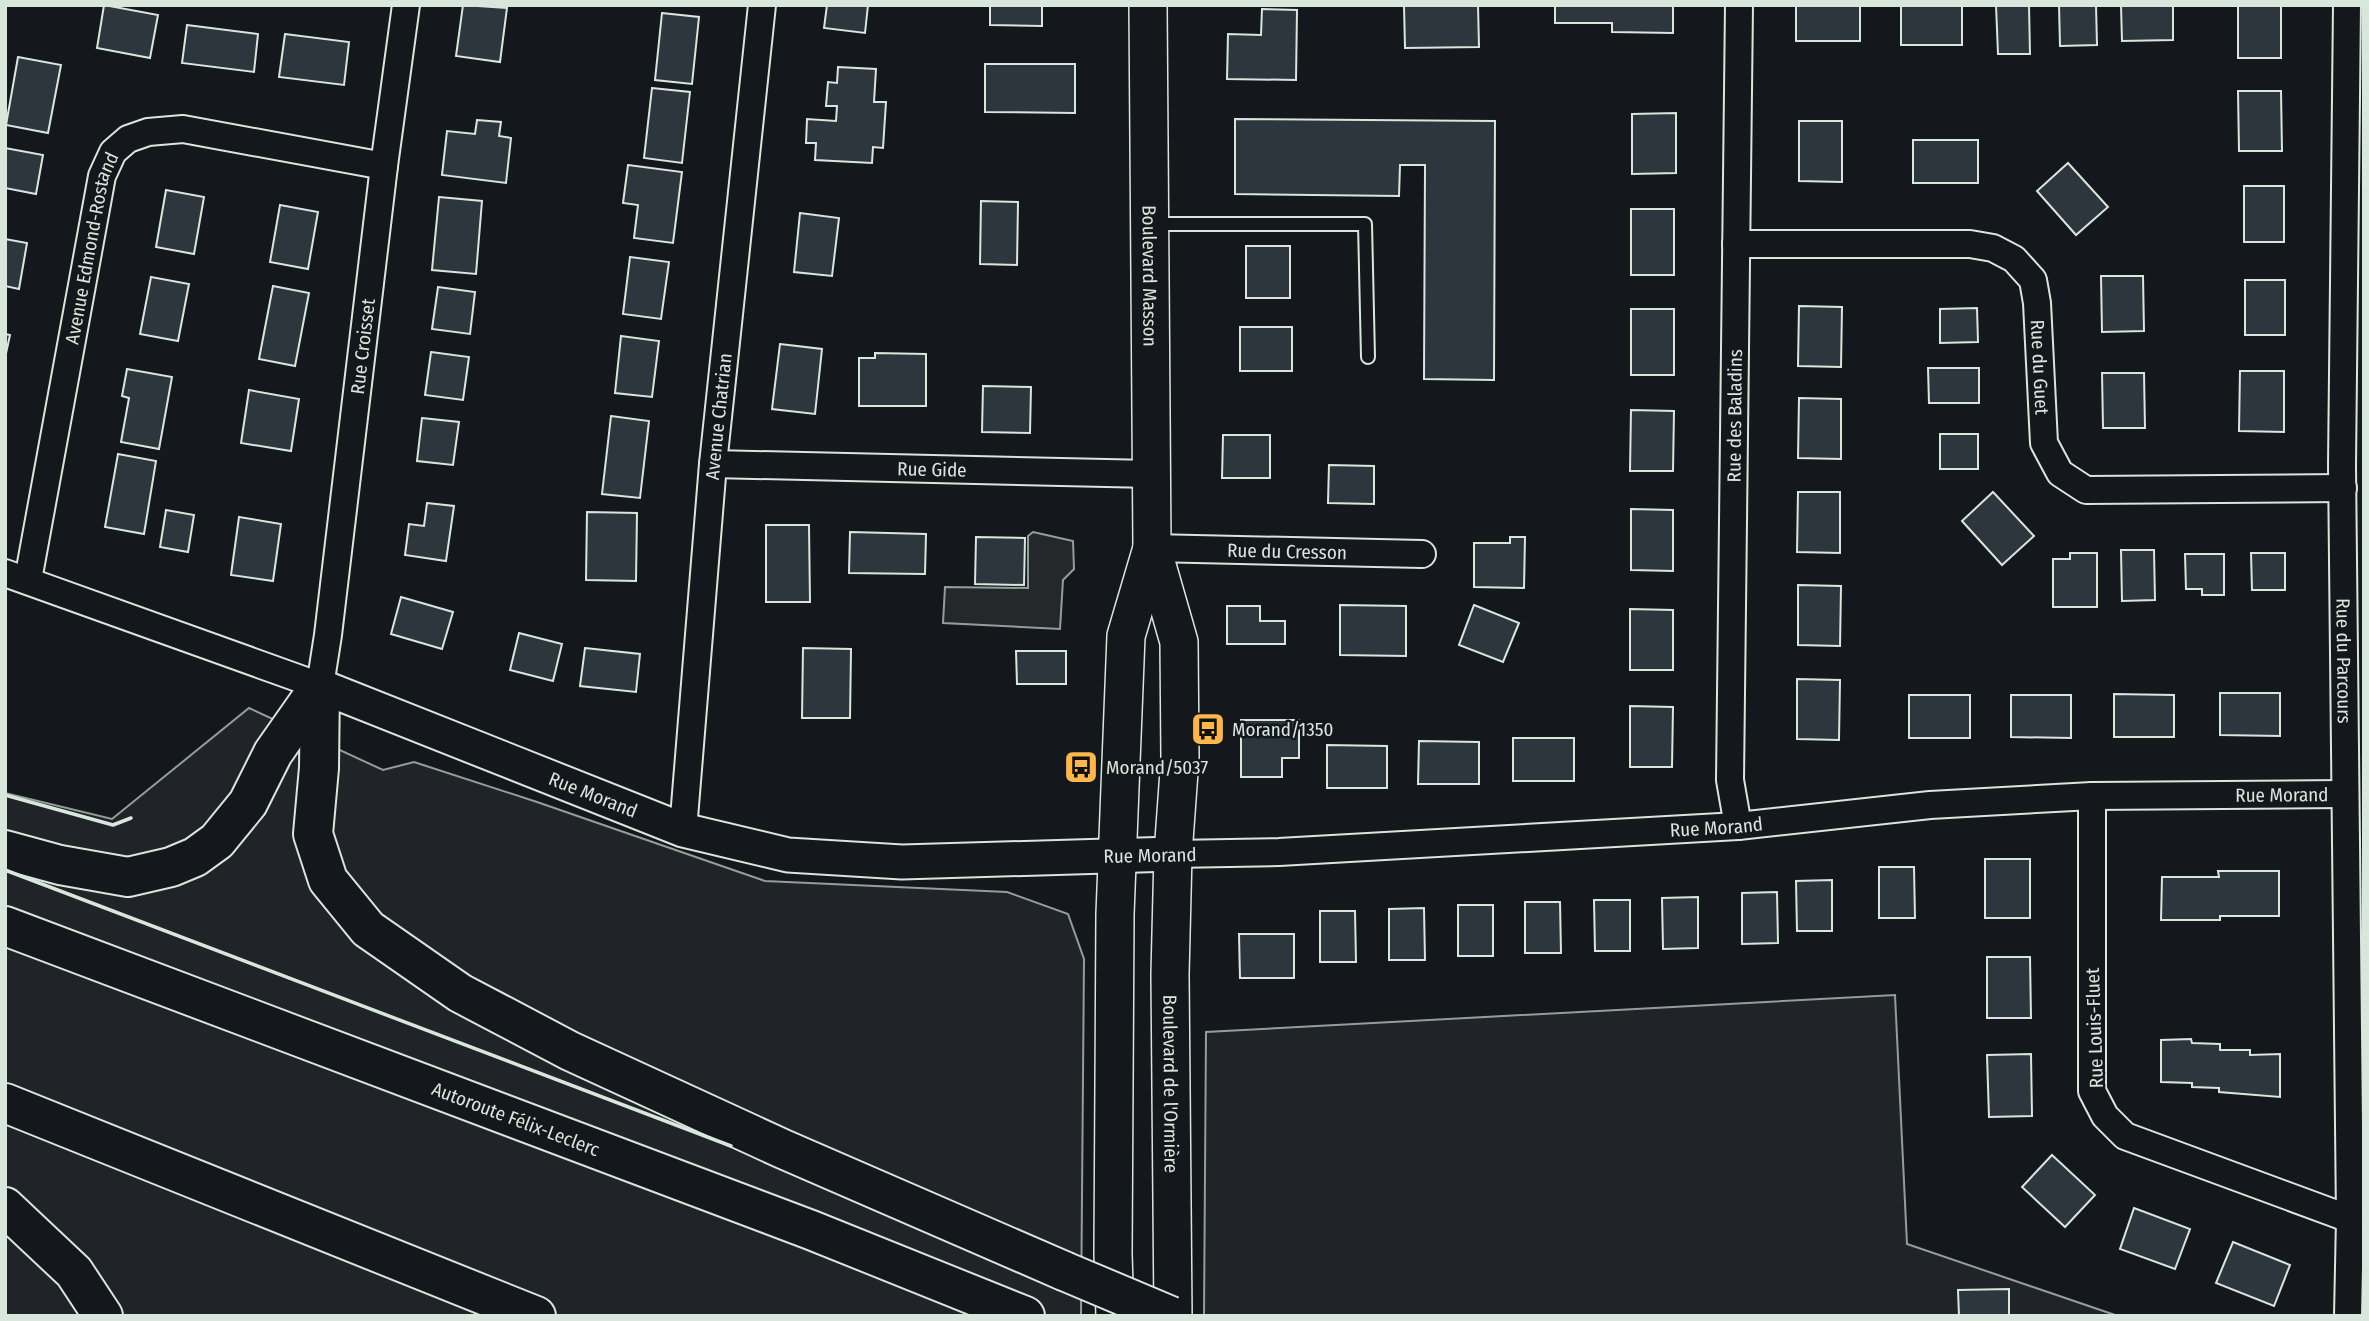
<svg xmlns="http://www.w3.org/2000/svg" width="2369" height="1321" font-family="'Fira Sans Condensed',sans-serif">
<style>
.green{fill:#202428;stroke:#939e99;stroke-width:2}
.parking{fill:#24282b;stroke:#939e99;stroke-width:2}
.building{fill:#2c363c;stroke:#d8e6dc;stroke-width:2}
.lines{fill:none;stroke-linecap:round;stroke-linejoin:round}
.service-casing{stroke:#d8e6dc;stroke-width:16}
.minor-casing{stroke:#d8e6dc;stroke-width:30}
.tertiary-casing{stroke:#d8e6dc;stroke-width:37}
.secondary-casing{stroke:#d8e6dc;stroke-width:40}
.motorway-casing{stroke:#d8e6dc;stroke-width:42}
.service{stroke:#14181c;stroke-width:12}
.minor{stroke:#14181c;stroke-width:26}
.tertiary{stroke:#14181c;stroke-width:33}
.secondary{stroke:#14181c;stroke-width:37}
.motorway{stroke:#14181c;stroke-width:38}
.motorway-bridge-casing{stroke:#d8e6dc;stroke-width:42;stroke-linecap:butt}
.motorway-bridge{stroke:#14181c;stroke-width:38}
.wall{stroke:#d8e6dc;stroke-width:3.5}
.labels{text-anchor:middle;stroke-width:5;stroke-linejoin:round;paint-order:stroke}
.street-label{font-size:19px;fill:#d8e6dc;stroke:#14181c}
.poi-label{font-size:19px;fill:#d8e6dc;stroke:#14181c;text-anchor:start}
</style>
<rect width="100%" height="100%" fill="#14181c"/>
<g class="green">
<path d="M249,708L383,770L414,762L537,802L765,881L1007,892L1068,914L1084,959L1081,1316H5V793L112,819Z"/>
<path d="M1895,995L1907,1244L2118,1316H1204L1206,1032Z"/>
</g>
<path class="parking" d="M1033,532L1073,541L1074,569L1063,580L1060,629L943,623L945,587L1028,588V536Z"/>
<g class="building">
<path d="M104,5L158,15L150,58L97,48Z"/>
<path d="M463,5L507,8L500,62L456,56Z"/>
<path d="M827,5H868L865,33L824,28Z"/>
<path d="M990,5H1042V26L990,25Z"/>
<path d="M1404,5H1478L1479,47L1405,48Z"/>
<path d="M1555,5H1673V33L1612,32V23H1555Z"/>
<rect x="1796" y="5" width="64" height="36"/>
<rect x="1901" y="5" width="61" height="40"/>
<path d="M1996,5H2029L2030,54H1998Z"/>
<path d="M2059,5H2096L2097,45L2060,46Z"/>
<path d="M2121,5H2173V40L2122,41Z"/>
<rect x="2238" y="5" width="43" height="53"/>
<path d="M1262,9L1297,10L1296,80L1227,79L1228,34L1261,35Z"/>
<path d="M662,13L699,17L692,84L655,80Z"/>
<path d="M187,25L258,34L254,72L182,63Z"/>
<path d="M285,34L349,42L344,85L279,77Z"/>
<path d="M18,57L61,65L48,133L6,125Z"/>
<path d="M985,64H1075V113L985,112Z"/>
<path d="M838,67L876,69L874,102H886L883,148L873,147L872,163L815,160L816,143H806L807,119L836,121L837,106H826L828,82L837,83Z"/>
<path d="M652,88L690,92L682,163L644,158Z"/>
<path d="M2238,91H2281L2282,151H2239Z"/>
<path d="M1676,113V173L1632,174V114Z"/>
<path d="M1235,119L1495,121L1494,380L1424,379L1425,165H1400L1399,196L1235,194Z"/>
<path d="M477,120L501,122L499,136L511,138L506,183L442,175L447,131L475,134Z"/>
<path d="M1799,121H1842V182L1799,181Z"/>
<rect x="1913" y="140" width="65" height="43"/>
<path d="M5,148L43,155L36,194L5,188Z"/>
<path d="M2068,163L2108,207L2076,235L2037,191Z"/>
<path d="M628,165L682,172L673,243L634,238L638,205L623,203Z"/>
<rect x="2244" y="186" width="40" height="56"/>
<path d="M166,190L204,197L194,254L156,247Z"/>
<path d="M439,197L482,201L476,274L432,270Z"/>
<path d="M981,201L1018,202L1017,265L980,264Z"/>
<path d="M280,205L318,212L308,269L270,262Z"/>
<rect x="1631" y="209" width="43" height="66"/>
<path d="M800,213L839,218L832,276L794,272Z"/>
<path d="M5,239L27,243L19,289L5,286Z"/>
<rect x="1246" y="246" width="44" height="52"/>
<path d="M630,257L669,262L661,319L623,314Z"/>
<path d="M2101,276H2143L2144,331L2102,332Z"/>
<path d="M151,277L189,284L178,341L140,334Z"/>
<rect x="2245" y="280" width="40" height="55"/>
<path d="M273,286L309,293L295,366L259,359Z"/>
<path d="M438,287L475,292L470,334L432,329Z"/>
<path d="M1799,306L1842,307L1841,367L1798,366Z"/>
<path d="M1977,308L1978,342L1940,343V309Z"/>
<rect x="1631" y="309" width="43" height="66"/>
<rect x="1240" y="327" width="52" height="44"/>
<path d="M5,334L10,335L5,358Z"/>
<path d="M621,336L659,341L652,397L615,393Z"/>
<path d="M780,344L822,349L815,414L772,409Z"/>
<path d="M431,352L469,357L463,400L425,395Z"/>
<path d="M875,353L926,354V406H859V358H875Z"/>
<path d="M1928,368H1979V403H1929Z"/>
<path d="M127,369L172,377L159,449L121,442L129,398L122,396Z"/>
<path d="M2240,371H2284V432L2239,431Z"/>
<path d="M2102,373H2144L2145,428H2103Z"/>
<path d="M983,386L1031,387L1030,433L982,432Z"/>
<path d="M249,390L299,399L291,451L241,443Z"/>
<path d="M1799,398L1841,399V459L1798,458Z"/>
<path d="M1631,410L1674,411L1673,471H1630Z"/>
<path d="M611,416L649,421L640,498L602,494Z"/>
<path d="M422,418L459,422L453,465L417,461Z"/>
<rect x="1940" y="434" width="38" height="35"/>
<path d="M1223,435H1270V478H1222Z"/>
<path d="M118,454L156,461L144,534L105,527Z"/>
<path d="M1329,465L1374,466V504L1328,503Z"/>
<path d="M1798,492H1840V553L1797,552Z"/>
<path d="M1993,492L2034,536L2002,565L1962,521Z"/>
<path d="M427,503L454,506L446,561L405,555L409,524L424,526Z"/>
<path d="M1631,509L1673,510V571L1631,570Z"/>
<path d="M166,510L194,515L188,552L160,547Z"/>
<path d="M587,512L637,513L636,581L586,580Z"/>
<path d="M239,517L281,524L273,581L231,575Z"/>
<path d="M766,525H809L810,602H766Z"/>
<path d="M850,532L926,534L925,574L849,573Z"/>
<path d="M976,537L1025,538L1024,585L975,584Z"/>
<path d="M1510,537H1525L1524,588L1474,587V543H1510Z"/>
<path d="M2121,550H2154L2155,600L2122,601Z"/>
<path d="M2070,553H2097V607H2053V559H2070Z"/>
<path d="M2251,553H2285V590H2252Z"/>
<path d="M2185,554H2224V595H2202V589H2186Z"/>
<path d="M1798,585L1841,586L1840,646L1798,645Z"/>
<path d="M401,597L453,612L442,649L391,634Z"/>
<path d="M1340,605L1406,606V656L1340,655Z"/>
<path d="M1474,605L1519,623L1503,662L1459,645Z"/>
<path d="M1227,606H1260V621H1285V644H1227Z"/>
<path d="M1630,609L1673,610V670H1630Z"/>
<path d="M519,633L562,644L553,681L510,670Z"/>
<path d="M585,648L640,654L636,692L580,686Z"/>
<path d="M803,648L851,649L850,718H802Z"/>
<path d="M1016,651H1066V684H1017Z"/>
<path d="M1797,679L1840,680L1839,740L1797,739Z"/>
<path d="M2220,693H2280V736L2220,735Z"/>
<path d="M2114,694L2174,695V737H2114Z"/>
<rect x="1909" y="695" width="61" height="43"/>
<path d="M2011,695H2071V738L2011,737Z"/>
<path d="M1630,706L1673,707L1672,767H1630Z"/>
<path d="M1241,720H1299V758H1282V777H1241Z"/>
<rect x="1513" y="738" width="61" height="43"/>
<path d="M1419,741L1479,742V784H1418Z"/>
<path d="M1327,745L1387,746V788H1327Z"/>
<rect x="1985" y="859" width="45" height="59"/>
<path d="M1879,867H1914L1915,918H1879Z"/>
<path d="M2218,871H2279V916H2220V920H2161L2162,877H2219Z"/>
<path d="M1832,880V931H1797L1796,881Z"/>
<path d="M1777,892L1778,943L1742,944V893Z"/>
<path d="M1698,897V948L1663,949L1662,898Z"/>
<path d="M1594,900H1630V951H1595Z"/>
<path d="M1525,902H1560L1561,953H1525Z"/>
<rect x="1458" y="905" width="35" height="51"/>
<path d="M1424,908L1425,960H1389V909Z"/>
<path d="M1320,911H1355L1356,962H1320Z"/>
<path d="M1239,934H1294V978H1240Z"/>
<path d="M1987,957H2030L2031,1018H1987Z"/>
<path d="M2191,1039L2192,1043L2220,1044V1050H2250V1055L2280,1054V1097L2219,1092V1088L2192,1087V1083L2161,1082V1040Z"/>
<path d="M2031,1054L2032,1116L1989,1117L1987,1055Z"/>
<path d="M2052,1155L2095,1195L2065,1227L2022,1187Z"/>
<path d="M2134,1208L2190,1229L2175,1269L2120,1249Z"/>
<path d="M2233,1242L2290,1265L2274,1306L2216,1283Z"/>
<path d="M2009,1289V1316H1959L1958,1290Z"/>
</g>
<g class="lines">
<g class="service-casing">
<path id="service" d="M1154,224H1365L1368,357"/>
</g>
<g class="minor-casing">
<g id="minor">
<path id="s1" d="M2347,5L2342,466L2350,1219L2348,1316"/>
<path id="s2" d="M1736,244H1970L1993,248L2014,259L2033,280L2037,303L2044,443L2060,473L2086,490L2343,488"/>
<path id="s3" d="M713,464L1151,474"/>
<path id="s4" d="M1152,548L1422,554"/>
<path id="s5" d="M5,573L320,686L328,635L384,166L406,5"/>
<path id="s6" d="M28,580L102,176L113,152L128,139L148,132L183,129L384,166"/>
<path d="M2092,796V1091L2105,1116L2125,1136L2350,1219"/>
<path id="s7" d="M1738,826L1730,780L1739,5"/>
<path id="s8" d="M683,830L713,464L762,5"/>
<path id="s9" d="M1173,854L1279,852L1738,826L1930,805L2092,796L2343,794"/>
</g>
</g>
<g class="tertiary-casing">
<g id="tertiary">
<path id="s10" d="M320,686L683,830L788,855L902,862L1173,854"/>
</g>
</g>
<g class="secondary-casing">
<g id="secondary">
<path id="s11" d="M1148,5L1152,548L1179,642L1180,758L1173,854L1170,974L1173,1316"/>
<path d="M1115,1316L1113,1254L1115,914L1126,636L1152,548"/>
</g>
</g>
<g class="motorway-casing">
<g id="motorway">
<path d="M320,686L319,768L313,834L328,880L368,929L460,993L570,1051L783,1149L1064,1271"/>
<path d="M5,850L60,865L128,877L171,867L195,857L217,841L248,803L273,753L320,686"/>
<path id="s12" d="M5,926L811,1230L1025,1316"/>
<path d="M5,1103L536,1316"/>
<path d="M5,1207L74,1272L103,1316"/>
</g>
</g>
<use href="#service" class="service"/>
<use href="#minor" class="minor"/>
<use href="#tertiary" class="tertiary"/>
<use href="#secondary" class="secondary"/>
<use href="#motorway" class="motorway"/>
<g class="motorway-bridge-casing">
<path id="motorway-bridge" d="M1064,1271L1171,1316"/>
</g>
<use href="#motorway-bridge" class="motorway-bridge"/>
<g class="wall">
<path d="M5,795L113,825L131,818"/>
<path d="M5,870L731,1146"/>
</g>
</g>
<defs>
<g id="bus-square" transform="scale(1.75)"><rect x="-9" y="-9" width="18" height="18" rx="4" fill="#ffb74d" stroke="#14181c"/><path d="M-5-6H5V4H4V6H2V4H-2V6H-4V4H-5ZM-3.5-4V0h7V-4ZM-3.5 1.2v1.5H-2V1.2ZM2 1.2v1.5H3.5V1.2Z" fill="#111"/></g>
</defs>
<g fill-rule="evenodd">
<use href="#bus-square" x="1208" y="729"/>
<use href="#bus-square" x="1081" y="767"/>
</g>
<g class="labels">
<g class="street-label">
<text dy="7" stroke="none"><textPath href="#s6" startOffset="338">Avenue Edmond-Rostand</textPath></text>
<text dy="7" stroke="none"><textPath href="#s11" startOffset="271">Boulevard Masson</textPath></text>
<text dy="7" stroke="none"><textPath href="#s5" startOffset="677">Rue Croisset</textPath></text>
<text dy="7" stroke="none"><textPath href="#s2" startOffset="397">Rue du Guet</textPath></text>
<text dy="7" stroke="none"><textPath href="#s7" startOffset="411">Rue des Baladins</textPath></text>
<text dy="7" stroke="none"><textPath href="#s8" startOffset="415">Avenue Chatrian</textPath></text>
<text dy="7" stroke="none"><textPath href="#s3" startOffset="219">Rue Gide</textPath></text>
<text dy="7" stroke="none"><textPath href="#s4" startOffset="135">Rue du Cresson</textPath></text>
<text dy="7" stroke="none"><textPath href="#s1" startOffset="656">Rue du Parcours</textPath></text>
<text dy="7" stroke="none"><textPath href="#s10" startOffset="294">Rue Morand</textPath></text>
<text dy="7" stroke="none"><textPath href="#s9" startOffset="1111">Rue Morand</textPath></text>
<text dy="7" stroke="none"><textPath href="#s9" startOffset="544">Rue Morand</textPath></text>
<text transform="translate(1150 855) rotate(-1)" y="7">Rue Morand</text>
<text transform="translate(2094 1028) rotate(-92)" y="7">Rue Louis-Fluet</text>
<text dy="7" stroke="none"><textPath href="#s11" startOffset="1083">Boulevard de l'Ormière</textPath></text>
<text dy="7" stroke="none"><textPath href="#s12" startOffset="546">Autoroute Félix-Leclerc</textPath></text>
</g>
<g class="poi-label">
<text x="1232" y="736">Morand/1350</text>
<text x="1106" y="774">Morand/5037</text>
</g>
</g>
<rect width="2369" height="1321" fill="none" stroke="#d8e6dc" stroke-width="14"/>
</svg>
